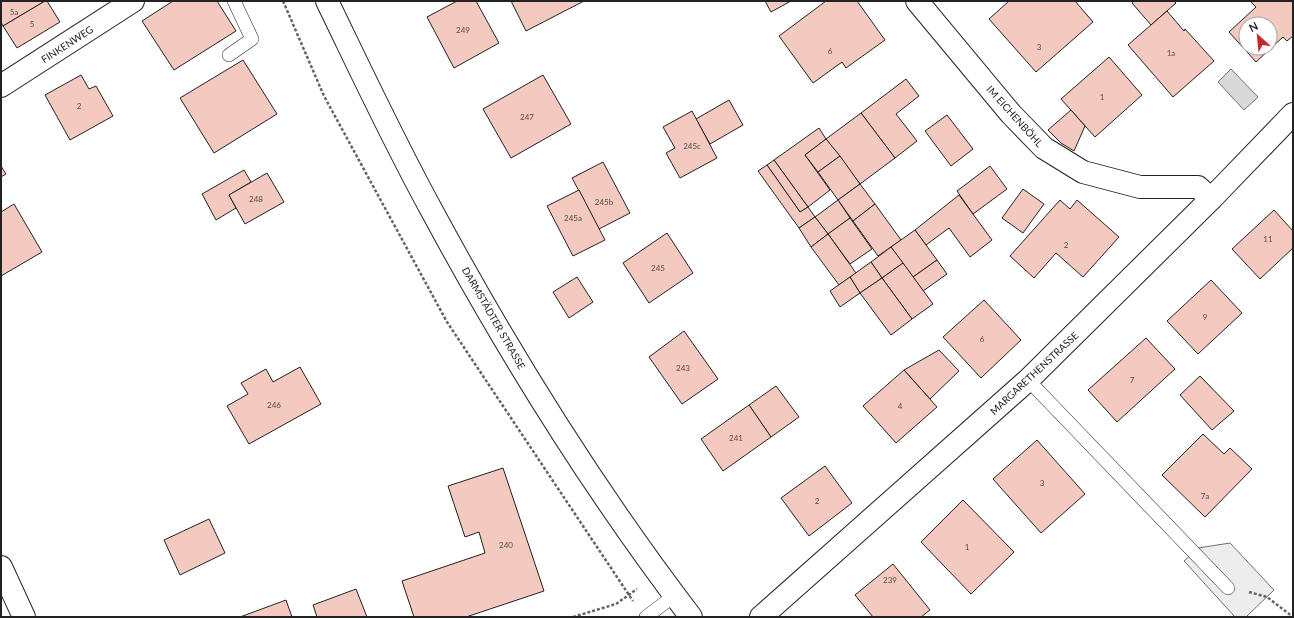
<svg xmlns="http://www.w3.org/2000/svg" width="1294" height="618" font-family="Lato,sans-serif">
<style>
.parking{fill:#ededed;stroke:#6f6f6f}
.water{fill:#d9d9d9;stroke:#6f6f6f}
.building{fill:#f3c9c0;stroke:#222;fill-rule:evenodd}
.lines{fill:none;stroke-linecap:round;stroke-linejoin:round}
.lane-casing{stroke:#222;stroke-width:14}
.street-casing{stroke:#222;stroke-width:24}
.primary-casing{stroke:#222;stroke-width:24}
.path{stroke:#646464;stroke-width:2.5;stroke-dasharray:3 2;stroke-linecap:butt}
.lane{stroke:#fff;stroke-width:13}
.street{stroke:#fff;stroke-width:22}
.primary{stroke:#fff;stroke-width:22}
.labels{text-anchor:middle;stroke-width:3;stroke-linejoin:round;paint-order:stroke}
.number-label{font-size:8px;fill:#564c4a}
.street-label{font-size:10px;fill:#222;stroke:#fff}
</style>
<rect width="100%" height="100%" fill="#fff"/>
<path class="parking" d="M1230,543L1274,590L1246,617H1235L1184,561L1198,548Z"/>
<path class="water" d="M1231,69L1258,97L1244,110L1218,82Z"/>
<g class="building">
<path d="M1,1H45L3,26L1,22Z"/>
<path d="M45,1H47L60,22L17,48L3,26Z"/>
<path d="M173,1H217L236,31L174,70L142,21Z"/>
<path d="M457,1H476L499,43L454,68L427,17Z"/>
<path d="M511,1H584L526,31Z"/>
<path d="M765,1H791L771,12Z"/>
<path d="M826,1H857L885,40L846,68L842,62L813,83L779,36Z"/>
<path d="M1009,1H1075L1093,22L1036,72L989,19Z"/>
<path d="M1134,1H1174L1176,3L1151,25L1132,3Z"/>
<path d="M1250,1H1293V36L1287,41L1283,37L1256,62L1229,32L1256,7ZM1246,24H1270V48H1246Z"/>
<path d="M1167,11L1184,31L1185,29L1214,61L1173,97L1128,45Z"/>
<path d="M1109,57L1142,95L1095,137L1061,99Z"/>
<path d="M243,60L277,114L214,153L180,98Z"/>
<path d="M81,75L89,89L96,86L113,116L70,140L45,95Z"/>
<path d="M543,75L571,124L511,158L483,109Z"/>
<path d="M906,79L919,96L896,114L917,141L895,158L861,113Z"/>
<path d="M729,100L743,125L710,144L696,119Z"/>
<path d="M1071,110L1085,126L1074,151L1061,143L1048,130Z"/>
<path d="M692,111L717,158L680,178L666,153L675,148L663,127Z"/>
<path d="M861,113L895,158L860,184L826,139Z"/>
<path d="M947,115L973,149L951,166L925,131Z"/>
<path d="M819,128L826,139L805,155L830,190L808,207L774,160Z"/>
<path d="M826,139L840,156L818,172L805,155Z"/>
<path d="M840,156L860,184L838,200L818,172Z"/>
<path d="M774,160L808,207L800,212L767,165Z"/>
<path d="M603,162L630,213L599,229L572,178Z"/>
<path d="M767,165L800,212L808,207L815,217L799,228L758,171Z"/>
<path d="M1,166L6,174L1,177Z"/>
<path d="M990,166L1007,189L973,214L957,191Z"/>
<path d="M244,170L251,182L229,195L236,208L216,220L202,194Z"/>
<path d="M267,173L284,202L245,224L229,195Z"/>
<path d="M860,184L875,204L853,221L838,200Z"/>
<path d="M1023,189L1044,204L1023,233L1002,218Z"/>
<path d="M579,190L605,240L573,256L547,206Z"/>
<path d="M959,195L992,240L970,257L949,228L926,245L915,230Z"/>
<path d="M838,200L850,218L828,234L815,217Z"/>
<path d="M1060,200L1070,209L1077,200L1119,237L1083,277L1056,253L1034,278L1010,256Z"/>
<path d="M14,204L42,252L1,276V212Z"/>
<path d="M875,204L901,240L878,256L853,221Z"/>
<path d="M1274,210L1293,231V248L1260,279L1232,249Z"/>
<path d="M815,217L828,234L811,247L799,228Z"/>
<path d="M850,218L872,249L850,264L828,234Z"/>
<path d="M915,230L937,260L913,277L891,247Z"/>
<path d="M667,233L693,273L649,303L623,263Z"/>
<path d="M828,234L856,273L839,285L811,247Z"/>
<path d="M891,247L903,263L882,278L871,262Z"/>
<path d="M937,260L947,274L923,291L913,277Z"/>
<path d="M871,262L882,278L860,293L850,277Z"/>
<path d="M903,263L933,304L912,319L882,278Z"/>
<path d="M577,277L593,302L569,318L553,292Z"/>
<path d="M850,277L860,293L840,307L830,291Z"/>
<path d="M882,278L912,319L891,335L860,293Z"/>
<path d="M1211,280L1242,313L1198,354L1167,321Z"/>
<path d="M984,300L1021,340L981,378L943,337Z"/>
<path d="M684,331L718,379L682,404L649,357Z"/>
<path d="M1146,338L1175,369L1117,422L1088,390Z"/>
<path d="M939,350L959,371L930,399L904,370Z"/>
<path d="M300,367L321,404L249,444L227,406L248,394L241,383L266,369L273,382Z"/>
<path d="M904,370L937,407L896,443L863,406Z"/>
<path d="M1200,376L1234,411L1212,430L1180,395Z"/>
<path d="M776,386L799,417L771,437L749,405Z"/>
<path d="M749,405L771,437L723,471L701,439Z"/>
<path d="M1203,434L1224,454L1230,448L1252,469L1205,517L1162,475Z"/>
<path d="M1037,440L1085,494L1041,533L993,479Z"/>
<path d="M825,466L852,503L809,536L781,498Z"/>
<path d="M503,468L544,591L466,617H414L402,581L485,553L479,532L465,537L448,486Z"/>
<path d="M963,500L1014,552L971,594L921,542Z"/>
<path d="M209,519L225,553L180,575L164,540Z"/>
<path d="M893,564L930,610L921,617H873L855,595Z"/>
<path d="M356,589L367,617H317L313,605Z"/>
<path d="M286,600L292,617H240Z"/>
</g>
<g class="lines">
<g class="lane-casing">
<g id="lane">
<path d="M229,55L252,39L234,1"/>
<path d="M1028,380L1228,588"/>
<path d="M646,617L675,595"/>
</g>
</g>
<g class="street-casing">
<g id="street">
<path d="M917,1L1011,114L1044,148L1083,172L1140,187H1198L1211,199"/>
<path d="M1,86L133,1"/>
<path d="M1,567L24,617"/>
<path d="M761,617L1028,380L1211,199L1293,114"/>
</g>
</g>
<g class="primary-casing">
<path id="primary" d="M327,1C361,71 394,142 432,211C508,352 594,490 691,617"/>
</g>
<g class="path">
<path d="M283,1L324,96L447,322L633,601"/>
<path d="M1249,592L1267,597L1293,617"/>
<path d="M573,617L616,604L637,589"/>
</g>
<use href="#lane" class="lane"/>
<use href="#street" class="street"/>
<use href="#primary" class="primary"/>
</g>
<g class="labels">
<g class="number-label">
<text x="14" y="15">5a</text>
<text x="32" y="27">5</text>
<text x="463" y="33">249</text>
<text x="1039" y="50">3</text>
<text x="830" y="54">6</text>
<text x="1171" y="56">1a</text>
<text x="1102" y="100">1</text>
<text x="79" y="109">2</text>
<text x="527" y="120">247</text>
<text x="692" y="149">245c</text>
<text x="256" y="202">248</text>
<text x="604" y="205">245b</text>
<text x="573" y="221">245a</text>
<text x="1268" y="242">11</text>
<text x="1066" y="248">2</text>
<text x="658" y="271">245</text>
<text x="1205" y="320">9</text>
<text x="982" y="342">6</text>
<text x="683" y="371">243</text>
<text x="1132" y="383">7</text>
<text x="274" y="408">246</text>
<text x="900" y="409">4</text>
<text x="736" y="441">241</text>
<text x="1042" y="486">3</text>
<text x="1205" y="499">7a</text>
<text x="817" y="504">2</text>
<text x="506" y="548">240</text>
<text x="967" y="550">1</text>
<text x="890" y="583">239</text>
</g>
<g class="street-label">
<text transform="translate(67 44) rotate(-33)" y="4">FINKENWEG</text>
<text transform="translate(1015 116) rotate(48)" y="4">IM EICHENBÖHL</text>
<text transform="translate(494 318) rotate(60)" y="4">DARMSTÄDTER STRASSE</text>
<text transform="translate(1034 373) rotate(-43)" y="4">MARGARETHENSTRASSE</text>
</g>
</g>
<rect width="1294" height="618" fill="none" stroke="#222222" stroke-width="4"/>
<g transform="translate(1258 36) rotate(333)"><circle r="19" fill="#ffffff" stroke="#a7a7a7"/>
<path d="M0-3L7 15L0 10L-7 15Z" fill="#c62828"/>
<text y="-6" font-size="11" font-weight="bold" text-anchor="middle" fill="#222222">N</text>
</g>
</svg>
